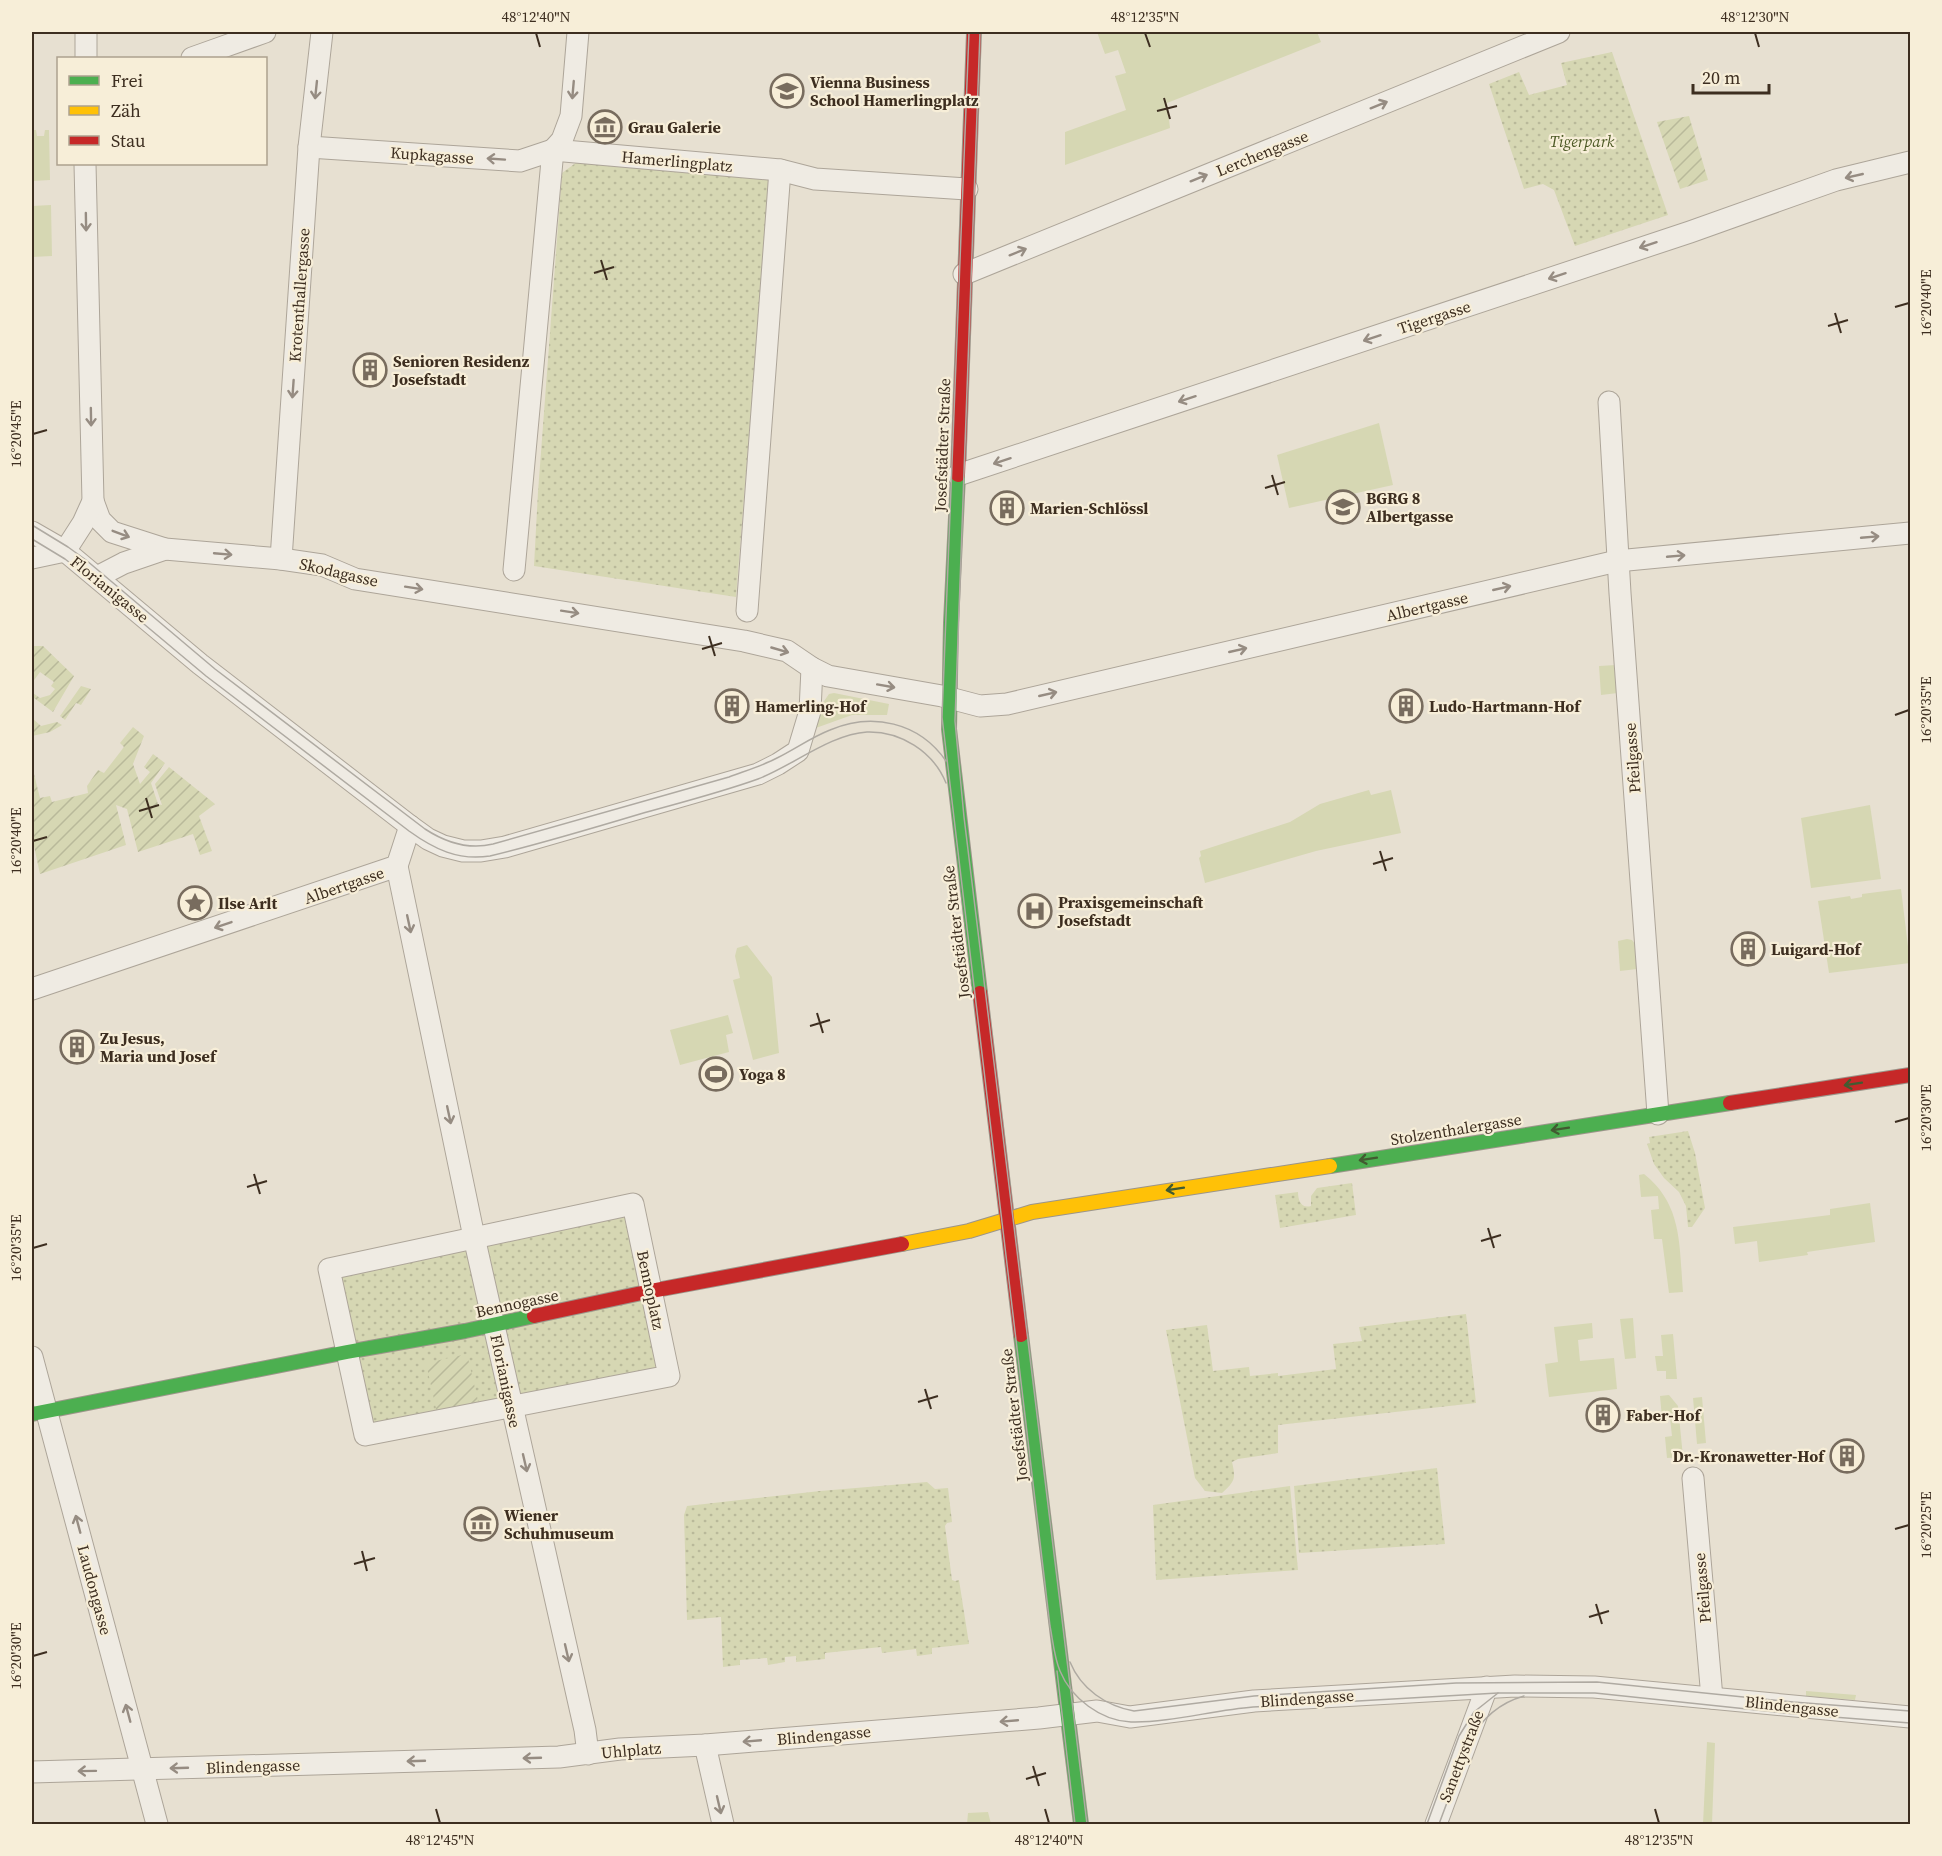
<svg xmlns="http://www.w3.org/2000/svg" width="1942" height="1856" font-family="'Source Serif 4',serif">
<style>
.grass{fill:#d6d7b3}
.park{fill:url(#park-dots)}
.garden{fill:url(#garden-furrows)}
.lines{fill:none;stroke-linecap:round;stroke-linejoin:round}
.street-casing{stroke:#ada599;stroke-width:23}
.fast-casing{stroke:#9c958a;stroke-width:16}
.slow-casing{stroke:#9c958a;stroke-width:16}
.jam-casing{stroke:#9c958a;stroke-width:16}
.street{stroke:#efebe3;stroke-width:21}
.fast{stroke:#4caf50;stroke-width:14}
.slow{stroke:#ffc107;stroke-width:14}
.jam{stroke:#c62828;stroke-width:14}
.tram{stroke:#afaaa2;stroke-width:1.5}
.oneway{stroke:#968c82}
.oneway2{stroke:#425b31}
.ticks{fill:none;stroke:#3d2e20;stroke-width:2}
.labels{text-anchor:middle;stroke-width:4.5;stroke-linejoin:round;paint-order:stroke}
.poi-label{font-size:16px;font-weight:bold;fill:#3d2e20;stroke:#f7eed8;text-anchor:start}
.park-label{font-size:16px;font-style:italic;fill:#4d5a26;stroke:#f7eed8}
.street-label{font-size:16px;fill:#3d2e20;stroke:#f7eed8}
.neatline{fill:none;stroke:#3d2e20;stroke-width:2}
.ticks-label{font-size:15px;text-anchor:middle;fill:#3d2e20}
</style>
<defs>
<pattern id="park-dots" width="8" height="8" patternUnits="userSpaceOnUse" patternTransform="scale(1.5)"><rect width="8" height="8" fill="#d6d7b3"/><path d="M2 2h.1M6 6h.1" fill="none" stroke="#b9b99a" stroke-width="1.8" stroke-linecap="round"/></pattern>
<pattern id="garden-furrows" width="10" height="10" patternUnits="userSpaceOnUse" patternTransform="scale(1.5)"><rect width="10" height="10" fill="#d6d7b3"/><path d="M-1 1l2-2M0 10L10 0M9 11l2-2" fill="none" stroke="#b9b99a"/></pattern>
</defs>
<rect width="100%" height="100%" fill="#e7e0d1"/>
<g class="grass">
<path d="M1097,32H1317L1321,42L1167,103L1170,128L1065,165V132L1126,110L1115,76L1126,73L1118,50L1105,54Z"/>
<path d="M32,130H36L37,136H44L45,130H49L50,180L32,181Z"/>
<path d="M51,205L52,256L32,257V206Z"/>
<path d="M1379,423L1393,485L1289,508L1277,455Z"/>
<path d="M1616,665L1618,693L1601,695L1599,666Z"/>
<path d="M834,693L889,704L887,715H852L813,729L822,704L829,694Z"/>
<path d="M1369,790L1371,795L1391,790L1401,833L1316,851L1205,883L1199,858L1201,856L1200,851L1290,822L1320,804Z"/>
<path d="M1870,805L1881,879L1811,888L1801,818Z"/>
<path d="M1901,889L1910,963L1829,973L1818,901L1850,896L1851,899L1862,897V894Z"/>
<path d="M1627,939L1632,940L1635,944L1637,969L1620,971L1618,941Z"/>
<path d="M747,945L772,977L779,1053L753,1060L733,980L740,978L735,956L737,948Z"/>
<path d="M728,1015L733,1033L726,1035L729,1052L680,1065L670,1030Z"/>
<path d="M1644,1174C1683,1205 1679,1246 1683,1292L1669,1293L1662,1239H1654L1651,1210L1659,1209L1658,1196L1641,1197L1639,1175Z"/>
<path d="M1870,1203L1875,1242L1807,1252L1808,1255L1759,1262L1757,1241L1735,1244L1733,1227L1830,1215V1209Z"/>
<path d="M1633,1318L1636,1358L1625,1359L1620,1319Z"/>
<path d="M1592,1323L1593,1338L1578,1340L1580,1361L1614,1358L1617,1389L1549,1397L1545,1364L1558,1362L1554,1327Z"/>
<path d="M1673,1334L1677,1379H1666V1371H1657L1655,1356H1663L1661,1335Z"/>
<path d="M1669,1395L1678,1406L1683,1457L1667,1458L1665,1437L1672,1436L1670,1418H1662L1660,1396Z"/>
<path d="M1702,1397L1706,1443L1697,1444L1693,1398Z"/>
<path d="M1806,1691L1856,1695L1855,1700L1806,1696Z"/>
<path d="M1707,1742L1715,1743L1712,1824H1703Z"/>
<path d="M988,1812L991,1824H967L968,1813Z"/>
</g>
<g class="park">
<path d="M1612,52L1668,215L1575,246L1554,190L1543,184L1524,189L1489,84L1519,72L1529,95L1567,85L1561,63Z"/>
<path d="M577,162L770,175L736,597L534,566L538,492L562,173Z"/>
<path d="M1688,1131L1695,1153L1705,1208L1692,1227H1688L1686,1206L1679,1192L1664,1178L1654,1164L1647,1144L1650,1143L1649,1137Z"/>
<path d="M1352,1183L1356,1215L1280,1228L1275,1195L1298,1192C1298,1200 1301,1209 1311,1206V1196L1317,1188Z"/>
<path d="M633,1204L669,1376L365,1435L329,1269Z"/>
<path d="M1466,1314L1476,1403L1278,1425V1453L1238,1459L1232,1462C1236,1479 1235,1481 1222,1493L1205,1491L1195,1478L1166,1330L1207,1325L1213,1371L1249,1367L1250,1376L1278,1373V1376L1336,1369L1333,1344L1362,1341L1359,1327Z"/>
<path d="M1437,1468L1445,1544L1299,1553L1294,1486Z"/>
<path d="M927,1482L935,1489L948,1488L952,1522L947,1523L945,1526L952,1580L955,1581L959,1580L969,1644L932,1648V1654L917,1656L916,1649L882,1653L881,1647L825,1653V1659L796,1662V1656L785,1657V1662L768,1665L767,1658L740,1660V1665L723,1667L721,1617L687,1620L684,1515L687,1506L820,1491Z"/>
<path d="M1290,1486L1298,1570L1156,1580L1153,1505Z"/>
</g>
<g class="garden">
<path d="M1689,116L1708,180L1680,189L1657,122Z"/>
<path d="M32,646H43L74,676L53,712L34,698H32L33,693L40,698L50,695L55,689L51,686L54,682L40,672L32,683Z"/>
<path d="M81,686L91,689L81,705L76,703L65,720L60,716Z"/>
<path d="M32,718L41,726L57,722L62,725L50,732L32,736Z"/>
<path d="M133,727L144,736L133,764L140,784L150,772L144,767L153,754L165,763L151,783L158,804L162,805L155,784L169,767L215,804L199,816L212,851L200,855L193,834L138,852L127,809L116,805L126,845L40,874L32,837V766L40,798L50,796L52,802L88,793L87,786L98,770L104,773L124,747L120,743Z"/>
<path d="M467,1354L479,1405L437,1413L426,1363Z"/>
</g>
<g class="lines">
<g class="street-casing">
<g id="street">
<path d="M86,32V58"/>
<path d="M192,58L265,32"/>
<path d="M309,147L520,161L553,150L780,170L815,179L967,189"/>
<path d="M553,150L562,140L571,116L578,32"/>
<path d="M964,274L1559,32"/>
<path d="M1609,402L1620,593L1658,1114"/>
<path d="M958,475L1690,232L1836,180L1910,162"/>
<path d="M93,501L100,520L112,532L165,549L281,559L322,565L355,579L744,641L787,651L812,668L828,676L942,696L980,706L1007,704L1617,561L1910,533"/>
<path d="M32,532L65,551L200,664L410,826L428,839L443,846L463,851H481L505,847L758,774L778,764L798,751L810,711L812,668"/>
<path d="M65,551L83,523L93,501L85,164"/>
<path d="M32,558L65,551"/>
<path d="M281,559L309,147L322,32"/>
<path d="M514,570L553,150"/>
<path d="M97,577L124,563L165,549"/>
<path d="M747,611L780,170"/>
<path d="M397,866L474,1237L585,1730L588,1754"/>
<path d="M32,989L397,866L410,826"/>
<path d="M633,1204L669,1376L365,1435L329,1269Z"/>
<path d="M32,1357L157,1824"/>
<path d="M1693,1478L1712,1698"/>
<path d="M705,1745L723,1824"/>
<path d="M32,1772L559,1757L620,1749L705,1745L1039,1718L1097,1711L1130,1717L1254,1701L1515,1686L1594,1687L1910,1717"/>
<path d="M1436,1824L1487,1687"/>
</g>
</g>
<g class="fast-casing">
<g id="fast">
<path d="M958,475L951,623L949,729L980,993"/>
<path d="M1330,1166L1730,1103"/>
<path d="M1021,1335L1081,1824"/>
<path d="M32,1414L347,1352L465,1331L534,1316"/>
</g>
</g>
<g class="slow-casing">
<path id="slow" d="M902,1244L969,1231L1032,1212L1330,1166"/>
</g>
<g class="jam-casing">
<g id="jam">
<path d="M958,475L974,32"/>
<path d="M980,993L1021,1335"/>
<path d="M1730,1103L1910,1075"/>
<path d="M534,1316L651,1291L902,1244"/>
</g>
</g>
<use href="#street" class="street"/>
<use href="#fast" class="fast"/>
<use href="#slow" class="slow"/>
<use href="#jam" class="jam"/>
<g class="tram">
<path d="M969,32L942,717L1050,1626C1053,1641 1054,1657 1060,1671C1071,1698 1101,1721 1131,1722C1169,1723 1214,1710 1253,1707L1498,1693H1595L1795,1714L1910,1723"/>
<path d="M980,32L955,721L964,817L1087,1824"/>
<path d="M32,525L68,547L86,560L215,669L425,829C445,842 469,850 493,844L729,777C745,771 762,766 777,758C795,749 812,737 830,730C872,712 919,722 946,761"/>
<path d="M32,539L65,559L83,573L206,676L409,831C434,849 458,861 490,856C540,844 590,829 640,814C679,803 719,793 758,779C792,766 831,734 867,732C900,731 933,751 946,783"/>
<path d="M1070,1662C1081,1689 1106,1706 1134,1711L1254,1696L1456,1683L1597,1682L1793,1702L1910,1711"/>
<path d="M1057,1671L1075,1824"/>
<path d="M1427,1824L1459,1736L1474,1712L1498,1693"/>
<path d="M1439,1824L1470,1741C1482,1718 1499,1703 1524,1696"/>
</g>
</g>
<defs><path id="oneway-shaft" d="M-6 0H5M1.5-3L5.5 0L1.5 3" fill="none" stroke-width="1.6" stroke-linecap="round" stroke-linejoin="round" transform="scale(1.5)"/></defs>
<g class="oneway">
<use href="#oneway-shaft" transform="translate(316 90) rotate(96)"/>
<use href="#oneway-shaft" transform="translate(573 90) rotate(95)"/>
<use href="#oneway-shaft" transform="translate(1379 105) rotate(-22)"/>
<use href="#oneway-shaft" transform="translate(496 159) rotate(-176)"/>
<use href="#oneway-shaft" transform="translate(1854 176) rotate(167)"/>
<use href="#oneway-shaft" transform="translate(1199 178) rotate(-22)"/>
<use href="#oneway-shaft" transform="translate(86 222) rotate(89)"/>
<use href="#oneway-shaft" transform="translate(1648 245) rotate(162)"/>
<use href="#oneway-shaft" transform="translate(1018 252) rotate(-22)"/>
<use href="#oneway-shaft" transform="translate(1557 276) rotate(162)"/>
<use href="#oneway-shaft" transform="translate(1372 338) rotate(162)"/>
<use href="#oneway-shaft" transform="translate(293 389) rotate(94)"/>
<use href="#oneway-shaft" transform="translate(1187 399) rotate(162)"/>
<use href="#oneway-shaft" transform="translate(91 417) rotate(89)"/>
<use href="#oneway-shaft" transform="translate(1002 461) rotate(162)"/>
<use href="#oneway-shaft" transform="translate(121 534) rotate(21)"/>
<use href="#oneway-shaft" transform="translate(1870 537) rotate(-5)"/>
<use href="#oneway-shaft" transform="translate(223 554) rotate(5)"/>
<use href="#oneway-shaft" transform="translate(1676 556) rotate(-5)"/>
<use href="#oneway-shaft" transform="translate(414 588) rotate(9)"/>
<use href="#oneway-shaft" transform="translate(1502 588) rotate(-13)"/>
<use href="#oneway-shaft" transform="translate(570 612) rotate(9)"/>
<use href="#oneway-shaft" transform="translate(780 650) rotate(16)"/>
<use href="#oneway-shaft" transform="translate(1238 650) rotate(-13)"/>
<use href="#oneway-shaft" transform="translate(886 686) rotate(10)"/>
<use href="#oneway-shaft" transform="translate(1048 694) rotate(-13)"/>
<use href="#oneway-shaft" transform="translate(409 924) rotate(78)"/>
<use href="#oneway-shaft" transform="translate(223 925) rotate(161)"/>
<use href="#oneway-shaft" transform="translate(449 1115) rotate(78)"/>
<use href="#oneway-shaft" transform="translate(525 1463) rotate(77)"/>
<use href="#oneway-shaft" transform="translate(78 1524) rotate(-105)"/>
<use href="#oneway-shaft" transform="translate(567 1653) rotate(77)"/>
<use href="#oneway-shaft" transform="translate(128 1713) rotate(-105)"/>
<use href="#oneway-shaft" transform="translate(1009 1721) rotate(175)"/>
<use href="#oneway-shaft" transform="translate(752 1741) rotate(175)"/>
<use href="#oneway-shaft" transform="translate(532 1758) rotate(178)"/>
<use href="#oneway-shaft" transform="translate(416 1761) rotate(178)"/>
<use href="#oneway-shaft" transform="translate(179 1768) rotate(178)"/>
<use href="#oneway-shaft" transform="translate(87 1771) rotate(179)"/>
<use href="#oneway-shaft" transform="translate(719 1805) rotate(77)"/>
</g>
<g class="oneway2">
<use href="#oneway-shaft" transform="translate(1853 1084) rotate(171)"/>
<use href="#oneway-shaft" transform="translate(1560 1129) rotate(171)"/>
<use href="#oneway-shaft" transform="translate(1368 1159) rotate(171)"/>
<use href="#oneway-shaft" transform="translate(1175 1189) rotate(171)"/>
</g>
<path class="ticks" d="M536,33L540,47M1145,33L1150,47M1755,33L1759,47M1164,98L1170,119M1157,111L1177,106M601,260L607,280M594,273L614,267M1895,307L1909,303M1835,313L1841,333M1828,326L1848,320M33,434L47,430M1272,475L1278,495M1265,488L1285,482M709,636L715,656M702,649L722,643M1895,715L1909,710M146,798L152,818M139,811L159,805M33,841L47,837M1380,851L1386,871M1373,864L1393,858M817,1013L823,1033M810,1026L830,1020M1895,1122L1909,1118M254,1174L260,1194M247,1187L267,1181M1488,1228L1494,1248M1481,1241L1501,1235M33,1248L47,1244M925,1389L931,1409M918,1402L938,1396M1895,1529L1909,1525M362,1551L367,1571M354,1564L375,1558M1596,1604L1602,1624M1589,1617L1609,1611M33,1656L47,1652M1033,1766L1039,1786M1026,1779L1046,1773M436,1809L440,1823M1045,1809L1049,1823M1655,1809L1659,1823"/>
<defs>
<g id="university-ring" transform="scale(1.725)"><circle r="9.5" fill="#f7eed8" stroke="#786c5e" stroke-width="1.5"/><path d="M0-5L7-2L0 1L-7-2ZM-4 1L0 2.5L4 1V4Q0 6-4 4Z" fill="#786c5e"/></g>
<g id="museum-ring" transform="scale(1.725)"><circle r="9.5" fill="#f7eed8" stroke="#786c5e" stroke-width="1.5"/><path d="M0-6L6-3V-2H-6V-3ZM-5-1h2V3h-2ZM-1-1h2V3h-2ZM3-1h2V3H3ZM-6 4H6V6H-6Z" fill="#786c5e"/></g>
<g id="building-ring" transform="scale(1.725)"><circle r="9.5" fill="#f7eed8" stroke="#786c5e" stroke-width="1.5"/><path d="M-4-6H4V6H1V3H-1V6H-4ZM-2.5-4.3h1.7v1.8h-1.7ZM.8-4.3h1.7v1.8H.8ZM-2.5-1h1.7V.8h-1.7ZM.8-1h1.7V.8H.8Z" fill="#786c5e"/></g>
<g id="school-ring" transform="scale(1.725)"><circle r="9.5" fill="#f7eed8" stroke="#786c5e" stroke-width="1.5"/><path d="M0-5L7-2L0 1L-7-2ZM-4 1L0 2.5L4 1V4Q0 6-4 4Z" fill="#786c5e"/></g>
<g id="sight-ring" transform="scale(1.725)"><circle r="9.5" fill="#f7eed8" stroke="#786c5e" stroke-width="1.5"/><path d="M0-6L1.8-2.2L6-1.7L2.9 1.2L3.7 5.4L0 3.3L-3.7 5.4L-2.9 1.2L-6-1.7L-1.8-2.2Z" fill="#786c5e"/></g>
<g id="hospital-ring" transform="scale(1.725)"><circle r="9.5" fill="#f7eed8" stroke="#786c5e" stroke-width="1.5"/><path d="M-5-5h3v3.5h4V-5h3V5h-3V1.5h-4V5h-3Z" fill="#786c5e"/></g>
<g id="stadium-ring" transform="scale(1.725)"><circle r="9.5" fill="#f7eed8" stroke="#786c5e" stroke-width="1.5"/><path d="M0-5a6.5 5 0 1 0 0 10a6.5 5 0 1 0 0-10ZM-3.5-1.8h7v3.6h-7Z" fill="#786c5e"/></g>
</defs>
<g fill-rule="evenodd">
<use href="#university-ring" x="787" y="91"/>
<use href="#museum-ring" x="605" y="127"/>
<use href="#building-ring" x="370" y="370"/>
<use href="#school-ring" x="1343" y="507"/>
<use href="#building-ring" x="1007" y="508"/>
<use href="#building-ring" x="732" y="706"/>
<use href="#building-ring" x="1406" y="706"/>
<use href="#sight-ring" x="195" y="903"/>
<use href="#hospital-ring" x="1035" y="911"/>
<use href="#building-ring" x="1748" y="949"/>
<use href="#building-ring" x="77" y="1047"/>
<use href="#stadium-ring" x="716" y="1074"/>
<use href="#building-ring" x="1603" y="1415"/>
<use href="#building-ring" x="1847" y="1456"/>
<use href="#museum-ring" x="481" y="1524"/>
</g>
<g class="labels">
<g class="poi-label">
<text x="810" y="88">Vienna Business<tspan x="810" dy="18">School Hamerlingplatz</tspan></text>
<text x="628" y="133">Grau Galerie</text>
<text x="393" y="367">Senioren Residenz<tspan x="393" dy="18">Josefstadt</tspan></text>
<text x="1366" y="504">BGRG 8<tspan x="1366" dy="18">Albertgasse</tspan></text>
<text x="1030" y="514">Marien-Schlössl</text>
<text x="755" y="712">Hamerling-Hof</text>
<text x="1429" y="712">Ludo-Hartmann-Hof</text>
<text x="1058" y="908">Praxisgemeinschaft<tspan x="1058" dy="18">Josefstadt</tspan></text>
<text x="218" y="909">Ilse Arlt</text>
<text x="1771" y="955">Luigard-Hof</text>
<text x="100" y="1044">Zu Jesus,<tspan x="100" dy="18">Maria und Josef</tspan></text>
<text x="739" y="1080">Yoga 8</text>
<text x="1626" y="1421">Faber-Hof</text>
<text x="1824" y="1462" text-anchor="end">Dr.-Kronawetter-Hof</text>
<text x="504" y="1521">Wiener<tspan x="504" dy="18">Schuhmuseum</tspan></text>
</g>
<g class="park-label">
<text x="1582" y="147">Tigerpark</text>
</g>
<g class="street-label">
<text transform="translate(1262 153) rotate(-22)" y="6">Lerchengasse</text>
<text transform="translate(432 155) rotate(4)" y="6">Kupkagasse</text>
<text transform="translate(677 161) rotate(5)" y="6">Hamerlingplatz</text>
<text transform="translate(299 295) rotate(-86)" y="6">Krotenthallergasse</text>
<text transform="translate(1434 317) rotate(-18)" y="6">Tigergasse</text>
<text transform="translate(942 445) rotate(-88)" y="6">Josefstädter Straße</text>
<text transform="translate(339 572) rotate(13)" y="6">Skodagasse</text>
<text transform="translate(110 589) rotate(39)" y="6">Florianigasse</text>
<text transform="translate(1427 606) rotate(-13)" y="6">Albertgasse</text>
<text transform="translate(1632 758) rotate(-94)" y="6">Pfeilgasse</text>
<text transform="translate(344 885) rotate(-19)" y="6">Albertgasse</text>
<text transform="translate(956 932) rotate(-97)" y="6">Josefstädter Straße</text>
<text transform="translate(1456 1129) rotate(-9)" y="6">Stolzenthalergasse</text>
<text transform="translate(651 1290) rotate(78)" y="6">Bennoplatz</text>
<text transform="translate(517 1303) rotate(-12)" y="6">Bennogasse</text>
<text transform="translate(506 1381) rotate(78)" y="6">Florianigasse</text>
<text transform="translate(1014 1415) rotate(-97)" y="6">Josefstädter Straße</text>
<text transform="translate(1702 1588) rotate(-95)" y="6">Pfeilgasse</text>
<text transform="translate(95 1590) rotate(75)" y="6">Laudongasse</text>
<text transform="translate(1307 1698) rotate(-4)" y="6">Blindengasse</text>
<text transform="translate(1792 1706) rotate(6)" y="6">Blindengasse</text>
<text transform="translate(824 1735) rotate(-5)" y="6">Blindengasse</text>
<text transform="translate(631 1750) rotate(-5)" y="6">Uhlplatz</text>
<text transform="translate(1461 1756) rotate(-69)" y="6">Sanettystraße</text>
<text transform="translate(253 1766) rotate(-2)" y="6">Blindengasse</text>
</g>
</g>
<rect width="1942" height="1856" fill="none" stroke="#f7eed8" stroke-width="66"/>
<rect x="57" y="57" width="210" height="108" fill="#f7eed8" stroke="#ada18e" stroke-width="1.5"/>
<rect x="69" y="76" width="30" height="9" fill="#4caf50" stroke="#ada18e" stroke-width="1.5"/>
<text x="111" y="87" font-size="18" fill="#3d2e20">Frei</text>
<rect x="69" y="106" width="30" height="9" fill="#ffc107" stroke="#ada18e" stroke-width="1.5"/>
<text x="111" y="117" font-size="18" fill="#3d2e20">Zäh</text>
<rect x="69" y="136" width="30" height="9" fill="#c62828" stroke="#ada18e" stroke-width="1.5"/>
<text x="111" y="147" font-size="18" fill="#3d2e20">Stau</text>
<path d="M1693 84v9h76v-9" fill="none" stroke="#3d2e20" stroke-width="3"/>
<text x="1702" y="84" font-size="18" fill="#3d2e20" stroke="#f7eed8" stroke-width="4.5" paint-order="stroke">20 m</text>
<rect x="33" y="33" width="1876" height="1790" class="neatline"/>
<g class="ticks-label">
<text x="536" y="22">48°12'40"N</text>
<text x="1145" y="22">48°12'35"N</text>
<text x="1755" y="22">48°12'30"N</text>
<text transform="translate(1926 303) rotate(-90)" y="5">16°20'40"E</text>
<text transform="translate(16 434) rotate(-90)" y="5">16°20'45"E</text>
<text transform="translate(1926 710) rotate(-90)" y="5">16°20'35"E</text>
<text transform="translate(16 841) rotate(-90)" y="5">16°20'40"E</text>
<text transform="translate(1926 1118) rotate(-90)" y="5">16°20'30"E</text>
<text transform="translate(16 1248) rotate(-90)" y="5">16°20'35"E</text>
<text transform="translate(1926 1525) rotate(-90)" y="5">16°20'25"E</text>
<text transform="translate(16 1656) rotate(-90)" y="5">16°20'30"E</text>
<text x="440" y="1845">48°12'45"N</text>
<text x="1049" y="1845">48°12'40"N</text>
<text x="1659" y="1845">48°12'35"N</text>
</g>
</svg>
